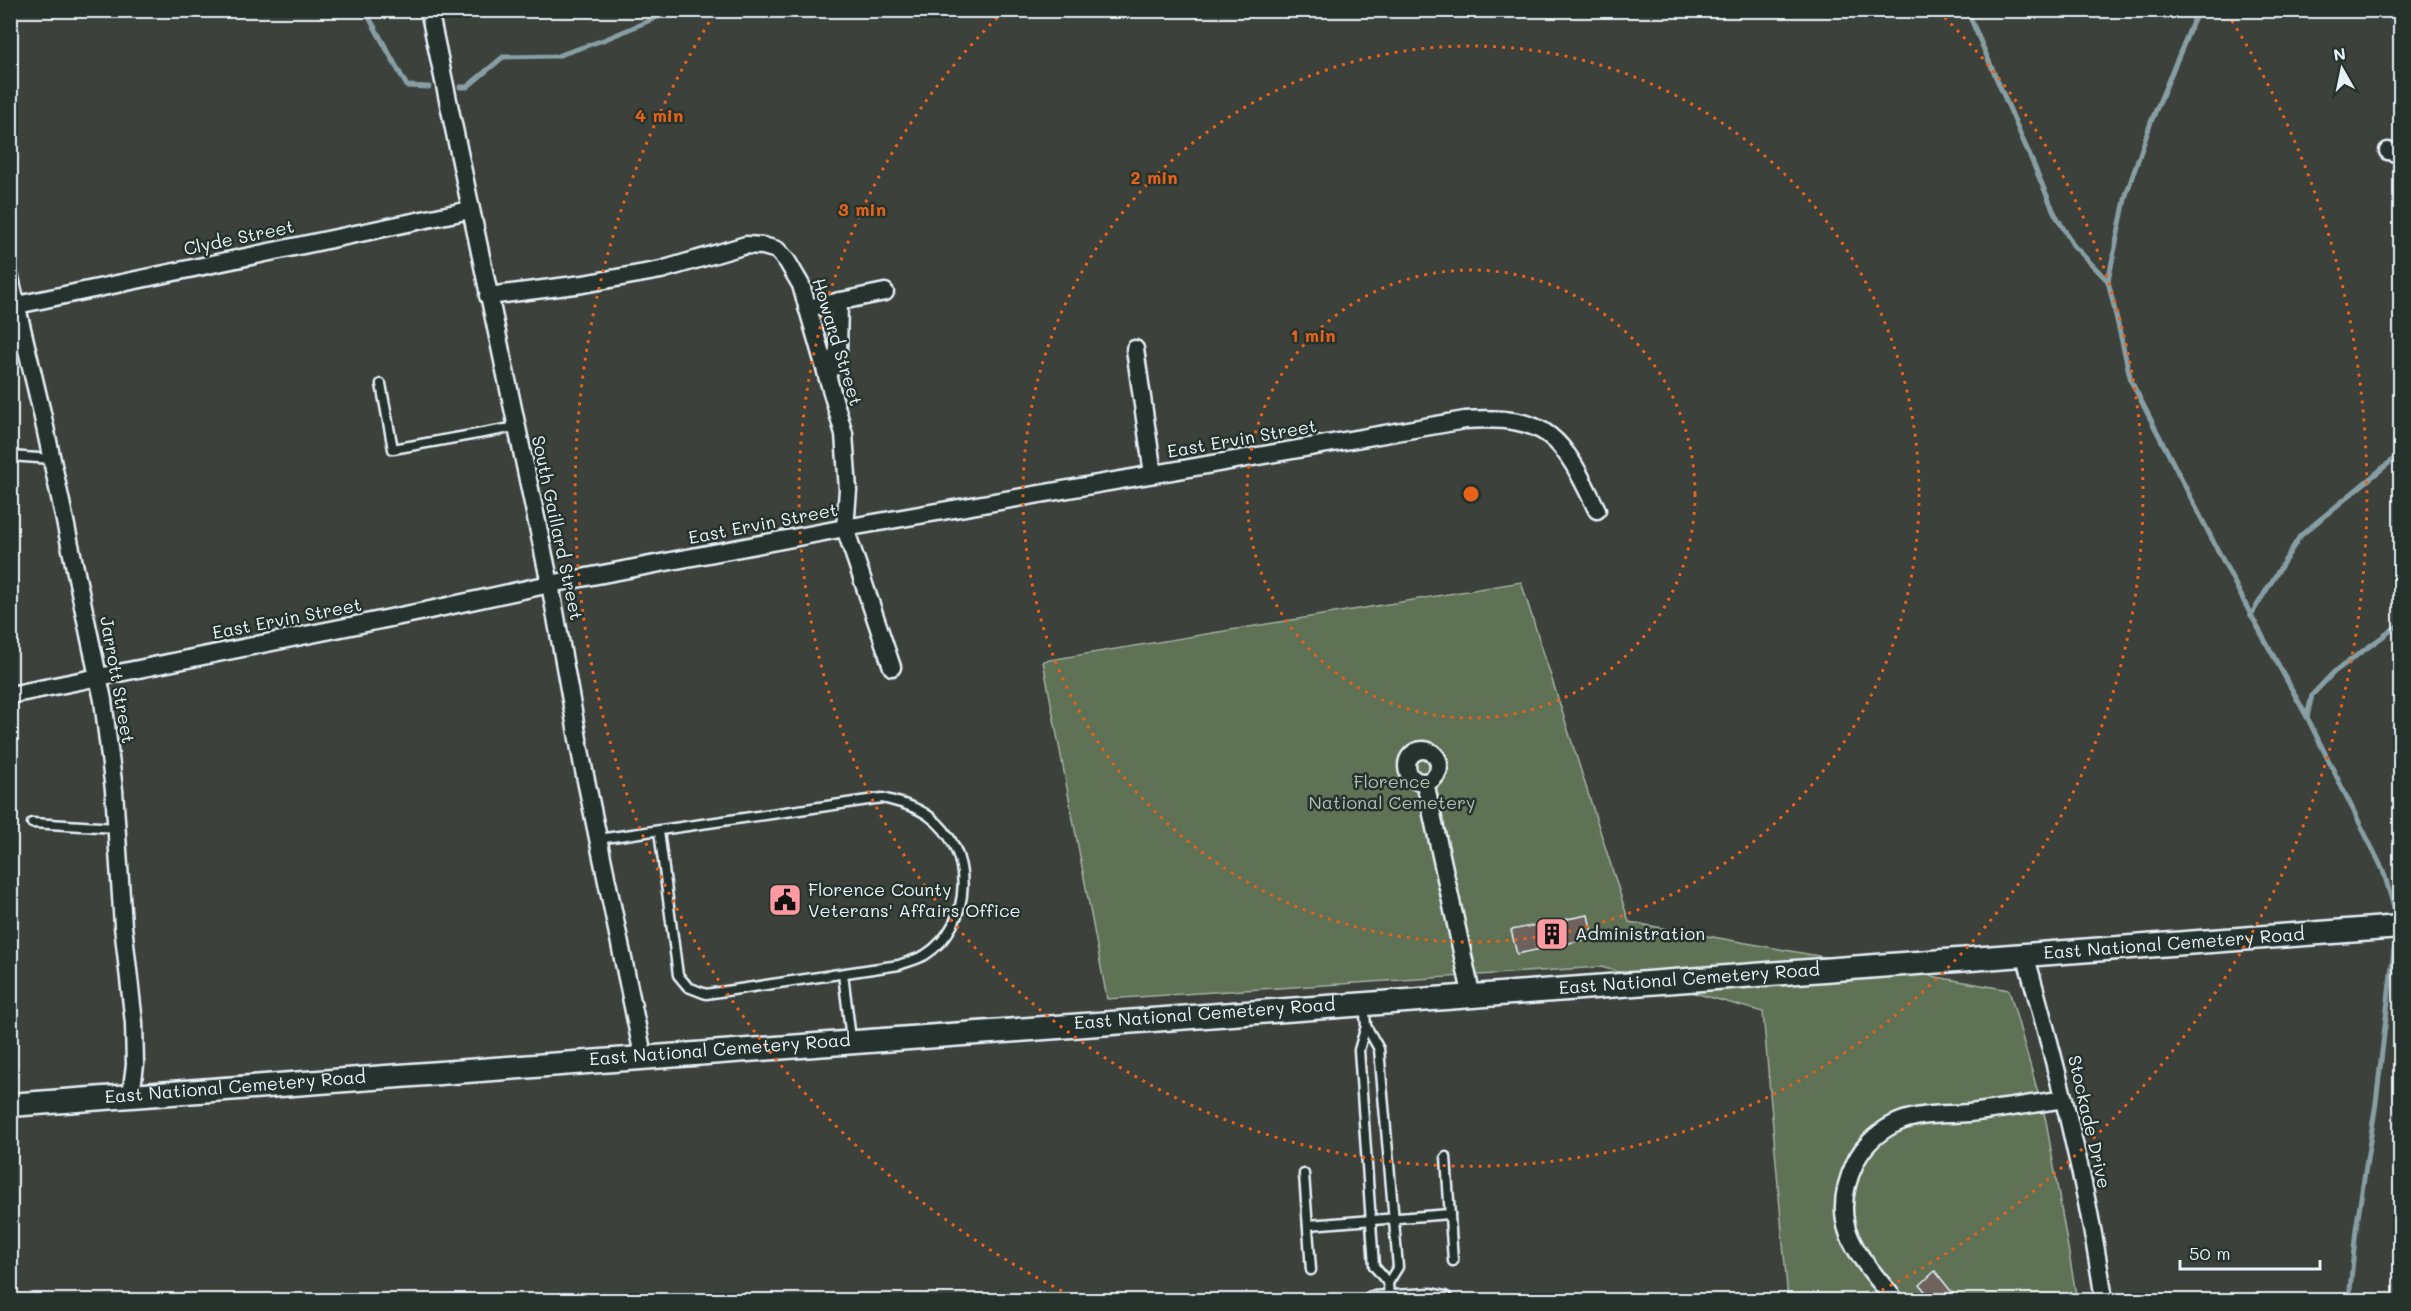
<svg xmlns="http://www.w3.org/2000/svg" width="2411" height="1311" font-family="Mali,sans-serif">
<style>
.green{fill:#5f7255;stroke:#a4b2a6;stroke-width:1.5}
.lines{fill:none;stroke-linecap:round;stroke-linejoin:round}
.stream{stroke:#879fa4;stroke-width:5}
.building{fill:#6e625d;stroke:#e8f1f8;stroke-width:1.5}
.lane-casing{stroke:#e8f1f8;stroke-width:13}
.street-casing{stroke:#e8f1f8;stroke-width:21}
.secondary-casing{stroke:#e8f1f8;stroke-width:27}
.lane{stroke:#26332d;stroke-width:8}
.street{stroke:#26332d;stroke-width:16}
.secondary{stroke:#26332d;stroke-width:22}
.ring{fill:none;stroke:#e86118;stroke-width:3;stroke-dasharray:3 6}
.labels{text-anchor:middle;stroke-width:5;stroke-linejoin:round;paint-order:stroke}
.street-label{font-size:18px;fill:#e8f1f8;stroke:#26332d}
.park-label{font-size:18px;fill:#b1beb7;stroke:#26332d}
.poi-label{font-size:18px;fill:#e8f1f8;stroke:#26332d;text-anchor:start}
.centre{fill:#e86118;stroke:#26332d;stroke-width:3}
.ring-label{font-size:18px;text-anchor:middle;font-weight:bold;fill:#e86118;stroke:#26332d;stroke-width:5;stroke-linejoin:round;paint-order:stroke}
</style>
<rect width="100%" height="100%" fill="#3c413b"/>
<filter id="ink" filterUnits="userSpaceOnUse"><feTurbulence type="fractalNoise" baseFrequency=".0167" numOctaves="2"/><feDisplacementMap in="SourceGraphic" scale="12" xChannelSelector="R" yChannelSelector="G"/><feConvolveMatrix kernelMatrix="1 2 1 2 8 2 1 2 1" color-interpolation-filters="sRGB"/></filter>
<g filter="url(#ink)">
<path class="green" d="M1521,582L1629,922L2009,990L2046,1121L2077,1300H1788L1763,1012L1601,967L1107,999L1043,661Z"/>
<g class="lines">
<g class="stream">
<path d="M365,10L407,86L429,87"/>
<path d="M1967,10L2054,212L2073,245L2108,281"/>
<path d="M2198,10L2151,122L2126,195L2108,281L2131,381L2251,615L2307,717L2383,870L2396,914"/>
<path d="M460,87H467L503,57L557,56L606,39L674,10"/>
<path d="M2251,615L2300,536L2395,458L2400,456"/>
<path d="M2307,717L2312,695L2334,672L2400,624"/>
<path d="M2349,1300L2356,1229L2376,1103L2394,949"/>
</g>
</g>
<g class="building">
<path d="M1588,915L1593,938L1517,954L1511,930Z"/>
<path d="M1935,1271L1958,1300H1932L1920,1285Z"/>
</g>
<g class="lines">
<g class="lane-casing">
<g id="lane">
<path d="M381,384L393,449L517,427"/>
<path d="M10,456L52,459"/>
<path d="M32,823L116,828"/>
<path d="M598,839L882,798C898,802 915,806 929,816C975,849 974,924 925,955C918,959 907,962 899,965L706,994L688,987L678,975L659,831"/>
<path d="M843,974L851,1039"/>
<path d="M1364,1002L1366,1026L1379,1049L1398,1267L1388,1283"/>
<path d="M1366,1026L1359,1050L1374,1266L1388,1283L1389,1299"/>
<path d="M1446,1157L1453,1261"/>
<path d="M1304,1174L1311,1270"/>
<path d="M1308,1225L1450,1214"/>
</g>
</g>
<g class="street-casing">
<g id="street">
<path d="M429,10L550,584L582,761L643,1055"/>
<path d="M2388,151L2400,154"/>
<path d="M10,278L42,413L103,700L114,790L123,926L134,1023L135,1065L131,1095"/>
<path d="M488,296L583,284L661,270L746,245L763,246L777,250L787,261L801,285L844,434L848,490L845,528L892,667"/>
<path d="M17,305L470,210"/>
<path d="M807,308L885,292"/>
<path d="M1135,349L1153,474"/>
<path d="M827,376L838,351L839,301"/>
<path d="M10,695L425,611L550,584L845,528L1465,420C1550,415 1562,437 1597,510"/>
<circle cx="1423" cy="766" r="16"/>
<path d="M1425,782L1471,993"/>
<path d="M2025,954C2057,1068 2087,1183 2104,1300"/>
<path d="M1372,1300L1431,1297L1444,1300"/>
<path d="M1895,1300C1858,1255 1826,1225 1855,1163C1864,1144 1881,1129 1901,1121C1922,1113 1947,1115 1969,1113C2001,1109 2032,1104 2064,1099"/>
</g>
</g>
<g class="secondary-casing">
<g id="secondary">
<path id="s1" d="M10,1105C807,1040 1604,986 2400,927"/>
</g>
</g>
<use href="#lane" class="lane"/>
<use href="#street" class="street"/>
<use href="#secondary" class="secondary"/>
</g>
</g>
<g class="ring">
<circle cx="1471" cy="494" r="224"/>
<circle cx="1471" cy="494" r="448"/>
<path d="M1938 11A672 672 0 1 1 1004 11"/>
<path d="M1078 1299A896 896 0 0 1 715 13M2227 13A896 896 0 0 1 1864 1299"/>
</g>
<defs>
<g id="civic-square" transform="scale(1.725)"><rect x="-9" y="-9" width="18" height="18" rx="4" fill="#ff9aa2" stroke="#26332d"/><path d="M-.6-6.5H3V-4.5H.6V-3L4-1V1h2V6H-6V1h2V-1L-.6-3ZM-1.2 2.5V6h2.4V2.5Z" fill="#111"/></g>
<g id="building-square" transform="scale(1.725)"><rect x="-9" y="-9" width="18" height="18" rx="4" fill="#ff9aa2" stroke="#26332d"/><path d="M-4-6H4V6H1V3H-1V6H-4ZM-2.5-4.3h1.7v1.8h-1.7ZM.8-4.3h1.7v1.8H.8ZM-2.5-1h1.7V.8h-1.7ZM.8-1h1.7V.8H.8Z" fill="#111"/></g>
</defs>
<g fill-rule="evenodd">
<use href="#civic-square" x="785" y="900"/>
<use href="#building-square" x="1552" y="934"/>
</g>
<g class="labels">
<g class="street-label">
<text transform="translate(239 238) rotate(-12)" y="6">Clyde Street</text>
<text transform="translate(837 342) rotate(73)" y="6">Howard Street</text>
<text transform="translate(1242 439) rotate(-10)" y="6">East Ervin Street</text>
<text transform="translate(763 524) rotate(-11)" y="6">East Ervin Street</text>
<text transform="translate(557 528) rotate(78)" y="6">South Gaillard Street</text>
<text transform="translate(287 619) rotate(-11)" y="6">East Ervin Street</text>
<text transform="translate(117 680) rotate(80)" y="6">Jarrott Street</text>
<text dy="6" stroke="none"><textPath href="#s1" startOffset="2170">East National Cemetery Road</textPath></text>
<text dy="6" stroke="none"><textPath href="#s1" startOffset="1684">East National Cemetery Road</textPath></text>
<text dy="6" stroke="none"><textPath href="#s1" startOffset="1198">East National Cemetery Road</textPath></text>
<text dy="6" stroke="none"><textPath href="#s1" startOffset="712">East National Cemetery Road</textPath></text>
<text dy="6" stroke="none"><textPath href="#s1" startOffset="226">East National Cemetery Road</textPath></text>
<text transform="translate(2089 1122) rotate(77)" y="6">Stockade Drive</text>
</g>
<g class="park-label">
<text x="1392" y="788">Florence<tspan x="1392" dy="21">National Cemetery</tspan></text>
</g>
<g class="poi-label">
<text x="808" y="896">Florence County<tspan x="808" dy="21">Veterans' Affairs Office</tspan></text>
<text x="1575" y="940">Administration</text>
</g>
</g>
<circle cx="1471" cy="494" r="9" class="centre"/>
<g class="ring-label">
<text x="659" y="122">4 min</text>
<text x="1154" y="184">2 min</text>
<text x="862" y="216">3 min</text>
<text x="1313" y="342">1 min</text>
</g>
<rect width="2411" height="1311" fill="none" stroke="#26332d" stroke-width="36"/>
<rect x="18" y="18" width="2375" height="1275" fill="none" stroke="#e8f1f8" stroke-width="2" filter="url(#ink)"/>
<g transform="translate(2342 69) rotate(351)" stroke="#26332d" stroke-width="4.5" paint-order="stroke">
<path d="M0-4.5L10 22L0 15L-10 22Z" fill="#e8f1f8"/>
<text y="-9" font-size="16" font-weight="bold" text-anchor="middle" fill="#e8f1f8">N</text>
</g>
<path d="M2180 1260v9h140v-9" fill="none" stroke="#e8f1f8" stroke-width="3"/>
<text x="2189" y="1260" font-size="18" fill="#e8f1f8" stroke="#26332d" stroke-width="4.5" paint-order="stroke">50 m</text>
</svg>
